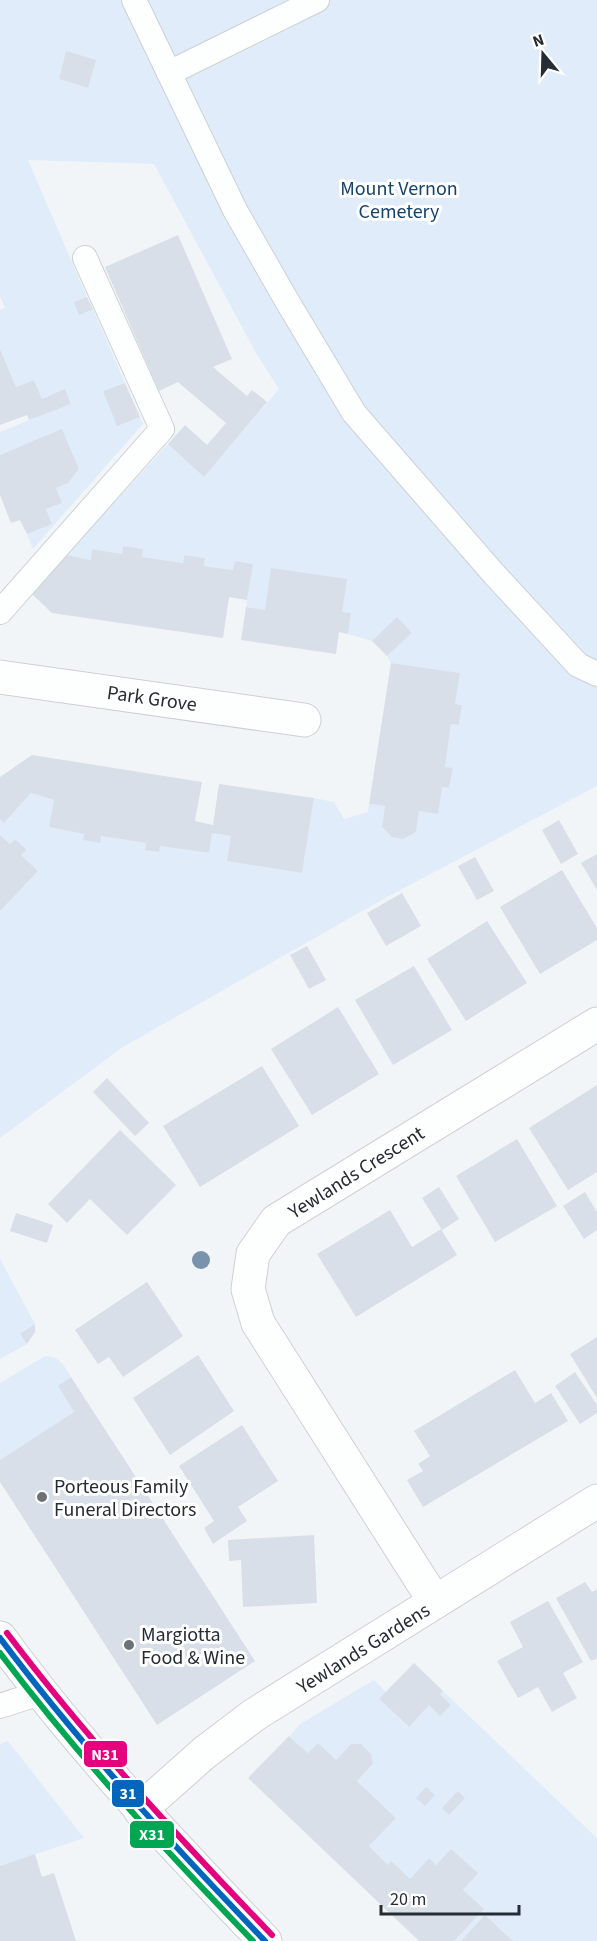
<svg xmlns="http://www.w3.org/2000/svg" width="597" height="1941" font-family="'Source Sans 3',sans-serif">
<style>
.green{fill:#e0ecfa;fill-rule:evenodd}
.building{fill:#d8dfe8}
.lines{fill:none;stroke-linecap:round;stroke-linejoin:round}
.lane-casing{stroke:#cdd1d5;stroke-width:26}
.street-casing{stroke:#cdd1d5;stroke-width:35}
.secondary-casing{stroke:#cdd1d5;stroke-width:35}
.lane{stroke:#fdfefe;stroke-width:24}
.street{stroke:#fdfefe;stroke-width:33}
.secondary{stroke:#fdfefe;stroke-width:33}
.bus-1-casing{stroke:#fff;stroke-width:10}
.bus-2-casing{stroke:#fff;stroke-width:10}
.bus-3-casing{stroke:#fff;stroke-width:10}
.bus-1{stroke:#0065bd;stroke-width:6}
.bus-2{stroke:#00a651;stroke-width:6}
.bus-3{stroke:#e5007d;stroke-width:6}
.tree{fill:#7993ac}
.poi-dot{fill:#6d7278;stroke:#fff;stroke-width:2}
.labels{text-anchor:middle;stroke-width:6;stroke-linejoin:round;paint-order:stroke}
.park-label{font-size:20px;fill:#16426e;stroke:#fff}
.street-label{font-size:20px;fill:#262c33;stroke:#fff}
.poi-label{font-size:20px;fill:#262c33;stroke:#fff;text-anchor:start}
.line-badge{stroke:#fff;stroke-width:2}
.badge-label{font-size:16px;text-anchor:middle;font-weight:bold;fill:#fff}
</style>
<rect width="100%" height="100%" fill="#f2f5f8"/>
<g class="green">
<path d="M0,0H597V786L387,897L123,1047L0,1138V911L38,871L21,855L27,850L15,839L10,844L0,835V819L5,822L31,793L54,800L50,827L84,834L83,840L101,836L146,843L145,850L160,846L208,853L212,833L231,836L228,861L302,873L314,798L334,802L344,819L368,812L369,804L385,806L382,827C394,840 400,840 416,832L419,811L442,787L449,788L453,769L445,767L451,724L459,725L462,705L455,704L459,673L391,663L387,656L412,633L398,618L372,641L348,634L351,613L265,610L246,607L252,564L235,561L233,570L204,566L205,558L184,555L183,563L142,557V549L123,546L122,554L92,549L91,560L66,555L168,444L204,476L279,389L256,353L154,164L28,160L87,297L74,302L93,309L125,383L103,391L140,417L143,424L33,549L27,534L52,524L46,509L62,503L56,488L68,483L79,469L62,430L0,455V432L71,403L65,390L42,399L34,380L16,387L0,349V310L5,308L0,296ZM66,52L88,88L59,79Z"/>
<path d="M0,1259L35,1324L21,1334L27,1344L0,1359Z"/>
<path d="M45,1356C60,1356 64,1366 71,1377L58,1386L74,1412L0,1460V1383Z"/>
<path d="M374,1680L386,1692L379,1699L408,1727L429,1705L440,1716L451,1705L440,1694L443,1691L597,1838V1941H454L483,1910L463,1890L477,1873L451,1849L436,1865L429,1858L410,1879L388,1865L369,1846L396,1818L357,1781L373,1765C371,1752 365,1745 351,1744L336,1760L308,1753L290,1736L300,1724Z"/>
<path d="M8,1741L84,1838L0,1866V1744Z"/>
</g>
<g class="building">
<path d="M66,51L96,60L88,88L59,79Z"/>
<path d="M178,235L232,359L213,367L247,396L252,390L267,402L204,477L168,444L185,425L207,445L226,423L178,382L159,391L105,267Z"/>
<path d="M87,297L93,309L79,315L74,302Z"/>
<path d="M0,349L16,387L34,380L42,399L65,389L71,404L29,420L27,415L0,425Z"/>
<path d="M125,383L140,417L117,426L103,391Z"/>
<path d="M62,429L79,469L68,483L56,488L62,503L46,509L52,524L27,534L20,520L11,523L0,495V455Z"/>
<path d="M123,546L143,549L142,557L183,563L184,555L205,558L204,566L233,570L235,561L253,564L247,600L229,597L223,638L52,613L32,594L66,555L91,560L92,549L122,554Z"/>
<path d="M271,568L347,579L342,612L351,613L348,634L339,632L336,654L241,640L246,607L265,610Z"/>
<path d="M397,617L412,633L387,656L372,641Z"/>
<path d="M391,663L460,673L455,704L462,705L459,725L451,724L445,767L453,768L449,788L442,787L438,814L419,811L416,832L403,839L392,837L382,827L385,806L369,804Z"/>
<path d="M32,755L202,782L195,821L213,825L219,784L314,798L302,873L227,861L231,836L212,833L209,853L160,846L159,852L145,850L146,843L101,836L100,843L83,840L84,834L49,827L54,800L31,793L4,823L0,819V777Z"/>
<path d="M559,820L578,854L561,864L542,830Z"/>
<path d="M0,835L10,844L15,839L27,850L21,855L38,871L0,911Z"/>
<path d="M597,854V890L581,863Z"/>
<path d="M475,857L494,891L477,900L458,866Z"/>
<path d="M562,870L597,928V940L540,974L500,907Z"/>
<path d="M402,893L421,926L386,946L367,913Z"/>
<path d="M487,921L527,983L466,1021L427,959Z"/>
<path d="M307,946L326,980L309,989L290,955Z"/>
<path d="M414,966L452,1030L393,1065L355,1000Z"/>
<path d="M338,1007L379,1074L312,1115L271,1049Z"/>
<path d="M262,1066L299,1126L200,1187L163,1126Z"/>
<path d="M107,1078L149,1123L135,1136L93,1092Z"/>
<path d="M597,1085V1172L568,1190L529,1128Z"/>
<path d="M120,1130L176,1185L127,1235L90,1199L67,1223L48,1204Z"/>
<path d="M517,1139L557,1206L495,1242L456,1176Z"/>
<path d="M439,1187L459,1219L442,1230L422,1198Z"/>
<path d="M585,1192L597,1212V1230L584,1239L563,1206Z"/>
<path d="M390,1210L412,1247L441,1229L457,1255L356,1317L317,1254Z"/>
<path d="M16,1213L53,1225L47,1243L10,1231Z"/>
<path d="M147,1282L183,1336L123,1377L109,1357L98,1364L75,1330Z"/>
<path d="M35,1324V1332L27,1344L20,1334Z"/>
<path d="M597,1337V1398L570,1354Z"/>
<path d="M198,1355L234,1411L170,1455L133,1398Z"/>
<path d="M515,1370L535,1403L551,1393L568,1421L423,1507L407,1480L423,1471L418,1464L430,1456L414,1431Z"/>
<path d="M575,1372L597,1405V1413L580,1424L555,1386Z"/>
<path d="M71,1377L255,1661L157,1725L0,1482V1460L74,1412L58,1386Z"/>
<path d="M242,1425L278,1481L238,1507L247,1521L213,1544L204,1528L214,1521L179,1466Z"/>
<path d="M314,1535L317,1603L243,1607L241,1560L229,1561L228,1540Z"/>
<path d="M585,1582L592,1592L597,1589V1658L591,1661L556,1598Z"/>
<path d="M548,1601L583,1662L563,1673L577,1698L552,1712L538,1687L518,1698L497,1661L523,1647L510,1622Z"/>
<path d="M414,1663L443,1691L440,1694L451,1705L440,1716L429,1705L409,1727L379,1699Z"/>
<path d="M289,1736L308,1753L318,1743L336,1760L351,1744H361L371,1754L373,1764L357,1781L396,1818L369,1846L388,1865L391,1861L410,1879L429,1858L436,1865L451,1849L478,1873L463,1890L484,1909L454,1941H419L248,1778Z"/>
<path d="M426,1787L435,1795L425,1806L416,1798Z"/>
<path d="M458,1791L465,1798L449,1815L442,1808Z"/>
<path d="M35,1854L42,1877L54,1873L76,1941H0V1866Z"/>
<path d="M485,1915L503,1932L513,1941H461Z"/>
</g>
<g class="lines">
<g class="lane-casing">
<g id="lane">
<path d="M134,0L235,210L287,301L354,413L494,574L578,665L597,674"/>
<path d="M169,73L317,0"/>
<path d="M0,612L162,429L85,258"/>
<path d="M0,1706L40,1693"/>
</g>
</g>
<g class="street-casing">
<g id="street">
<path d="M0,677L304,720"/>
<path d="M435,1602L258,1323L248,1289L253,1254L276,1221L597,1024"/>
<path d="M140,1810L204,1753L254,1715L597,1501"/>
</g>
</g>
<g class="secondary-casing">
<path id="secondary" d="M0,1638C80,1748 171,1843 265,1941"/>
</g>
<use href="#lane" class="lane"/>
<use href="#street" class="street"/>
<use href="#secondary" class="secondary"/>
<g class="bus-1-casing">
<path id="bus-1" d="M0,1638C81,1746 172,1844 265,1941"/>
</g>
<g class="bus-2-casing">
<path id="bus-2" d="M0,1653C77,1755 164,1849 253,1941"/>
</g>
<g class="bus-3-casing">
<path id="bus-3" d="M7,1633C88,1740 179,1838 272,1935"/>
</g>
<use href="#bus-1" class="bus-1"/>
<use href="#bus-2" class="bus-2"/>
<use href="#bus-3" class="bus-3"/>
</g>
<circle class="tree" cx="201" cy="1260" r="9"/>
<g class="poi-dot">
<circle cx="42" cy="1497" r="6"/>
<circle cx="129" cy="1645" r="6"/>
</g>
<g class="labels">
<g class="park-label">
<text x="399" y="195">Mount Vernon<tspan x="399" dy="23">Cemetery</tspan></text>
</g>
<g class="street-label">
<text transform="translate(152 698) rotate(8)" y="7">Park Grove</text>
<text transform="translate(356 1172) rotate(-32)" y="7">Yewlands Crescent</text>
<text transform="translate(363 1648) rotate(-32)" y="7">Yewlands Gardens</text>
</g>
<g class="poi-label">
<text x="54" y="1493">Porteous Family<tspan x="54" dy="23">Funeral Directors</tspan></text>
<text x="141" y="1641">Margiotta<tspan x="141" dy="23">Food &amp; Wine</tspan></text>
</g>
</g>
<g class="line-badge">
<rect x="83" y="1740" width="45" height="28" rx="6" fill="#e5007d"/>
<rect x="111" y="1779" width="34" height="29" rx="6" fill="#0065bd"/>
<rect x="129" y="1820" width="46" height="29" rx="6" fill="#00a651"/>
</g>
<g class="badge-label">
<text x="105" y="1760">N31</text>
<text x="128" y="1799">31</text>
<text x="152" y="1840">X31</text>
</g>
<g transform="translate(543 54) rotate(341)" stroke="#ffffff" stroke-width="4.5" paint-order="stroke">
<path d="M0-4.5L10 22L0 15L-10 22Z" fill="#262c33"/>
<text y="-9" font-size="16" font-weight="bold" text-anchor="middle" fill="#262c33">N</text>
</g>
<path d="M381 1905v9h138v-9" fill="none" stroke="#262c33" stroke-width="3"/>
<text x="390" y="1905" font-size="18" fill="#262c33" stroke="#ffffff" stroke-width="4.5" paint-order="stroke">20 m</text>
</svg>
